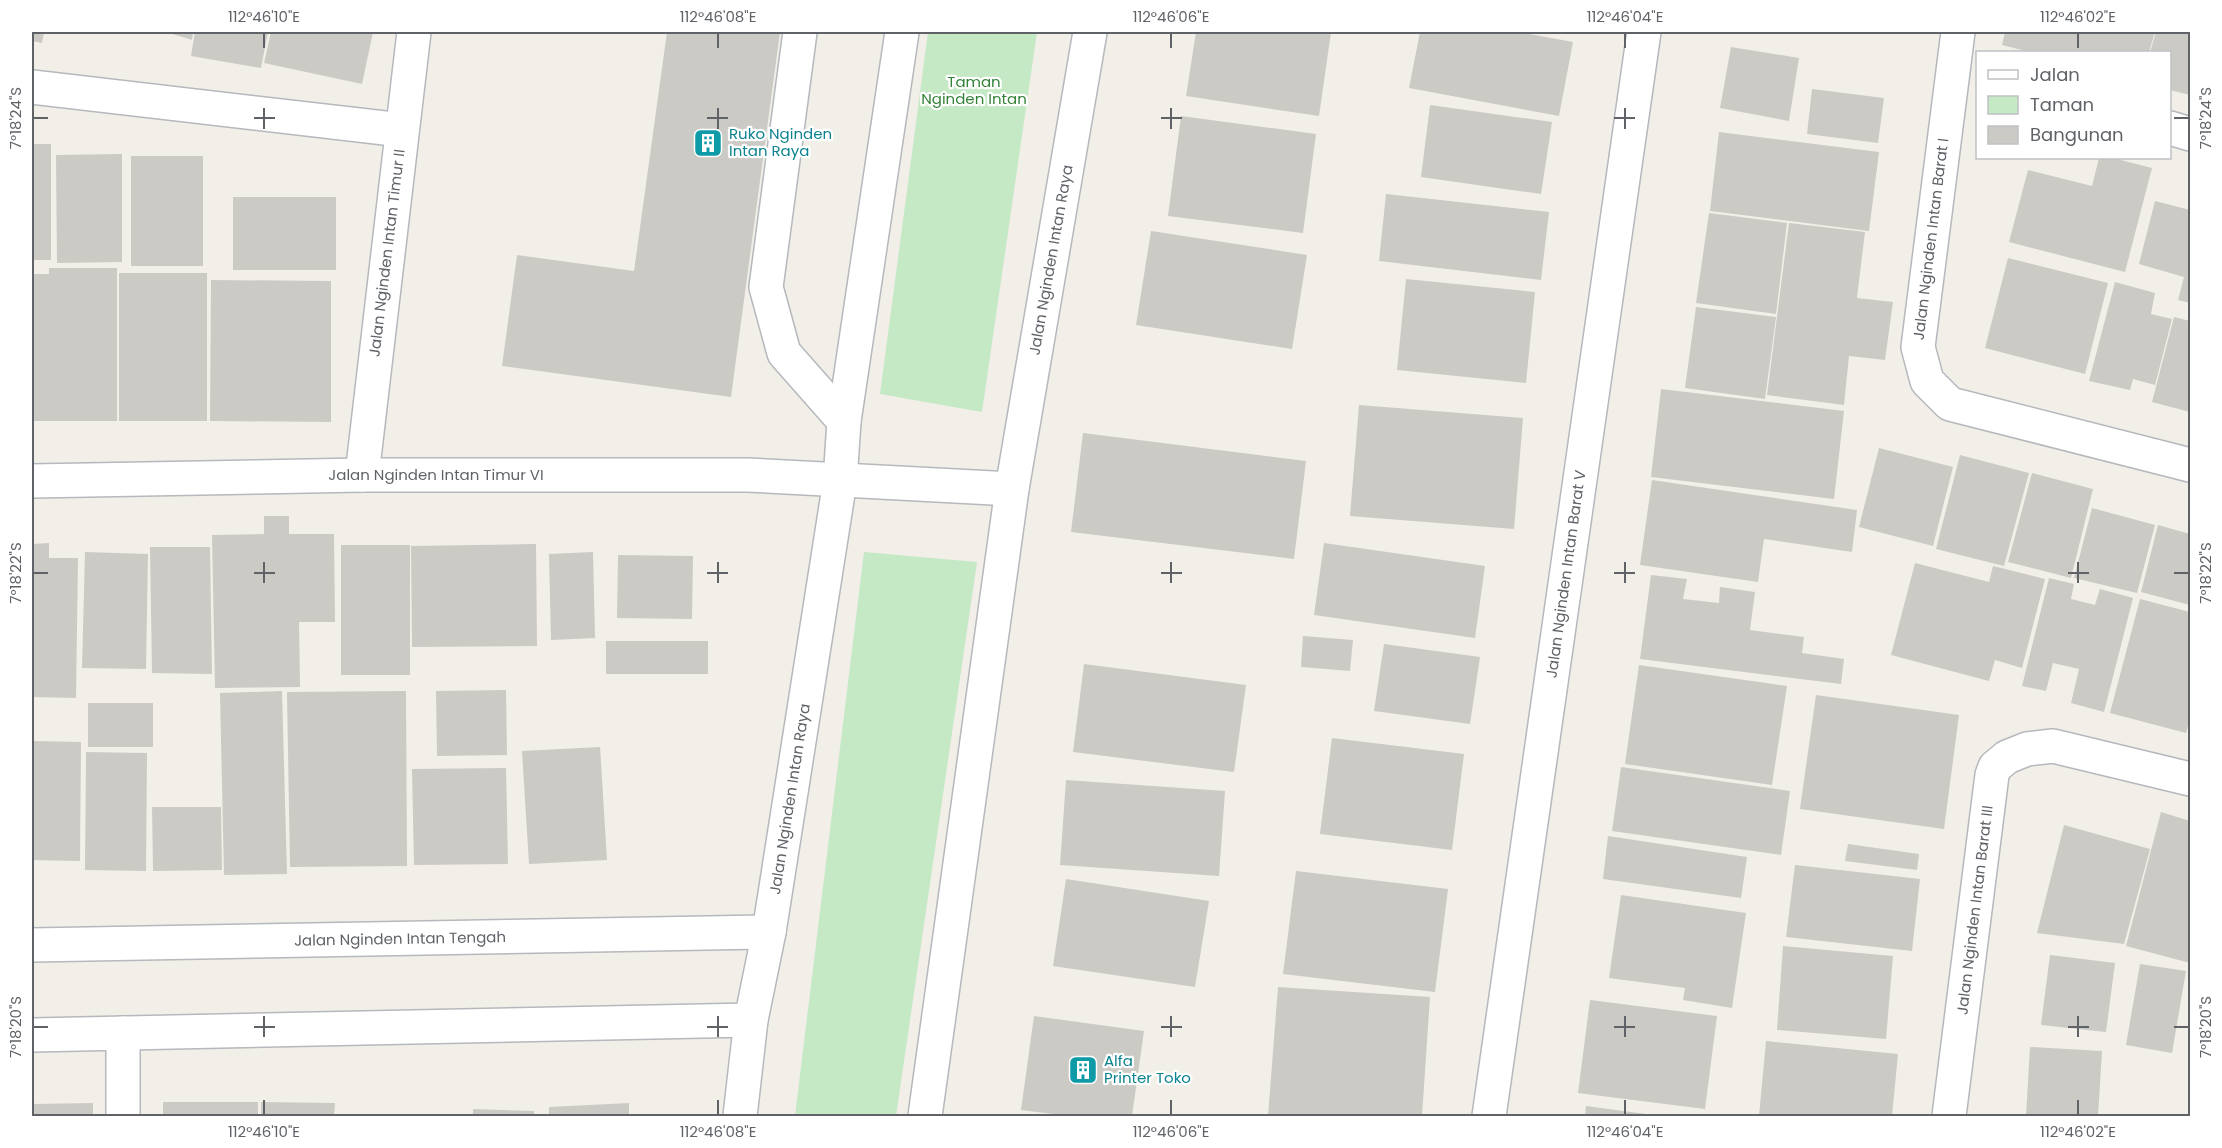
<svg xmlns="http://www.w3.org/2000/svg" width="2222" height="1148" font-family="Poppins,sans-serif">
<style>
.green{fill:#c5e8c5}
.building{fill:#cccac5}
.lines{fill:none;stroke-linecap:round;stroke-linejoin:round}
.minor-casing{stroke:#b5b8bc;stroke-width:36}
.minor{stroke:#fff;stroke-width:33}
.ticks{fill:none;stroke:#5f6368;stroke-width:2}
.labels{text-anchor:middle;stroke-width:4.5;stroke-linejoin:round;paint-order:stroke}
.park-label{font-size:15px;fill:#348238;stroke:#fff}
.culture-label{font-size:15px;fill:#0d838f;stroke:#fff;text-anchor:start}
.street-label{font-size:15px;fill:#5f6368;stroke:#fff}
.neatline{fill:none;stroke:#5f6368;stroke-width:2}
.ticks-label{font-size:15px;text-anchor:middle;fill:#5f6368}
</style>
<rect width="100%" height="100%" fill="#f1efe8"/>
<g class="green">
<path d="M928,32H1037L982,412L880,394Z"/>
<path d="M864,552L977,562L896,1116H795Z"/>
</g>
<g class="building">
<path d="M32,32H44L42,43L32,41Z"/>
<path d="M166,32H193L192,40Z"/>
<path d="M195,32H268L261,68L191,56Z"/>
<path d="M271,32H373L362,84L264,63Z"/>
<path d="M667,32H780L731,397L502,366L517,255L634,271Z"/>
<path d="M1196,32H1331L1319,116L1186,96Z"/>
<path d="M1420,32H1518L1573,42L1559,116L1409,88Z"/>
<path d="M2005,32H2155L2149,52H2030L2002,45Z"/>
<path d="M2156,32H2190V95L2170,90V52H2150Z"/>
<path d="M1731,47L1799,58L1789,121L1720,108Z"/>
<path d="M1812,89L1884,98L1878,143L1807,134Z"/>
<path d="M1430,105L1552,122L1541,194L1421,177Z"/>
<path d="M1181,116L1316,134L1303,233L1168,216Z"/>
<path d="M1719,132L1879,152L1869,231L1710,211Z"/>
<rect x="32" y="144" width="19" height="116"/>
<path d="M122,154V262L57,263L56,155Z"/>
<rect x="131" y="156" width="72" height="110"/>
<path d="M2099,158H2113L2152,168L2125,272L2009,242L2028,170L2092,186Z"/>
<path d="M1386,194L1549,212L1541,280L1379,261Z"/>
<rect x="233" y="197" width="103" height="73"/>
<path d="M2155,201L2190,210V303L2178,300L2184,277L2139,264Z"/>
<path d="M1709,213L1787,223L1776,314L1696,303Z"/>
<path d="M1789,223L1865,232L1857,298L1893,302L1885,360L1849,356L1844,405L1767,395Z"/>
<path d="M1151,231L1307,255L1292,349L1136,325Z"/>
<path d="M2008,258L2108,283L2085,374L1985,348Z"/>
<path d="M49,268H117V421H32V274H49Z"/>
<rect x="119" y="273" width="88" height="148"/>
<path d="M1406,279L1535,292L1526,383L1397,370Z"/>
<path d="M211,280L331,281V422L210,421Z"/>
<path d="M2115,282L2155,293L2151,314L2172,319L2155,385L2133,379L2130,390L2089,381Z"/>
<path d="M1696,307L1776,317L1765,399L1685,388Z"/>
<path d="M2174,317L2190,321V412L2152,402Z"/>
<path d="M1661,389L1844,411L1834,499L1651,477Z"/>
<path d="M1359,405L1523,418L1514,529L1350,516Z"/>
<path d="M1083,433L1306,461L1294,559L1071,532Z"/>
<path d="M1879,448L1953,467L1933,546L1859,527Z"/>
<path d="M1960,455L2029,473L2004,566L1936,549Z"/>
<path d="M2032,473L2093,489L2071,578L2008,562Z"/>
<path d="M1652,480L1857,510L1852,552L1764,539L1758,582L1640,565Z"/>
<path d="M2092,508L2155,525L2137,593L2074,578Z"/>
<path d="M264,516H289V534H334L335,622H299L300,687L215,688L212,535L264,534Z"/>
<path d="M2158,525L2190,534V605L2141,592Z"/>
<path d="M49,543V558H78L76,698L32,697V544Z"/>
<path d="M1324,543L1485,566L1475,638L1314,615Z"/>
<path d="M536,544L537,646L412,647L411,546Z"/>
<rect x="341" y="545" width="69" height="130"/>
<path d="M150,547H210L212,674L152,673Z"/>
<path d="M85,552L148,554L146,669L82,668Z"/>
<path d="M593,552L595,638L551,640L549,554Z"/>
<path d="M618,555L693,556L692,619L617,618Z"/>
<path d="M1915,563L1989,582L1993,566L2045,579L2022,668L1995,660L1989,681L1891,655Z"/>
<path d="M1651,575L1687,579L1683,599L1719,603L1720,587L1755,592L1750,630L1804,637L1802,653L1844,659L1841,684L1640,659Z"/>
<path d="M2049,578L2074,584L2071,599L2095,605L2100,589L2133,598L2104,712L2071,703L2079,669L2053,663L2046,691L2022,686Z"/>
<path d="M2140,599L2190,612V718L2186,733L2110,713Z"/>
<path d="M1303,636L1353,640L1350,671L1301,667Z"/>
<rect x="606" y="641" width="102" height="33"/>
<path d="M1384,644L1480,657L1470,724L1374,711Z"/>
<path d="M1084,664L1246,685L1234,772L1073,752Z"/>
<path d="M1639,665L1787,686L1772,785L1625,764Z"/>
<path d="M506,690L507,755L437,756L436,691Z"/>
<path d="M282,691L287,874L224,875L220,693Z"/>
<path d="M406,691L407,866L290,867L287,692Z"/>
<path d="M1816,695L1959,715L1944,829L1800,809Z"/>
<rect x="88" y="703" width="65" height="44"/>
<path d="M1332,738L1464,754L1452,850L1320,834Z"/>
<path d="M32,741L81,742L80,861L32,860Z"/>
<path d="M600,747L607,860L529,864L522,751Z"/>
<path d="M86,752L147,753L146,871L85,870Z"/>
<path d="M1621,767L1790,791L1781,855L1612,831Z"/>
<path d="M506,768L508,864L414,865L412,769Z"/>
<path d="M1066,780L1225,791L1219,876L1060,865Z"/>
<path d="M152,807H221L222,870L153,871Z"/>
<path d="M2161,812L2190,821V963L2126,946Z"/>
<path d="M2064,825L2150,849L2124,944L2037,933Z"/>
<path d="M1608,836L1747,857L1741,898L1603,879Z"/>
<path d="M1848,844L1919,854L1917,870L1845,861Z"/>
<path d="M1795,865L1920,879L1912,951L1786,937Z"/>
<path d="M1296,871L1448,889L1435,992L1283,974Z"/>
<path d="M1066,879L1209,901L1195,987L1053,966Z"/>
<path d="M1621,895L1746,913L1732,1008L1683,1000L1685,988L1609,978Z"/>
<path d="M1783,946L1893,956L1886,1039L1777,1030Z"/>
<path d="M2050,955L2115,963L2106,1032L2041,1025Z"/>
<path d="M2140,964L2186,971L2172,1053L2126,1045Z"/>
<path d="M1278,987L1430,997L1422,1116H1268Z"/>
<path d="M1590,1000L1717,1016L1705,1109L1578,1093Z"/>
<path d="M1034,1016L1144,1031L1132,1116H1069L1021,1110Z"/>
<path d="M1766,1041L1898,1054L1892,1116H1759Z"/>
<path d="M2030,1047L2102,1051L2098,1116H2026Z"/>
<rect x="163" y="1102" width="95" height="14"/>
<path d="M261,1102L335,1103L334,1116H261Z"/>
<path d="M93,1103V1116H32V1104Z"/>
<path d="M629,1103V1116H549V1107Z"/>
<path d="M1586,1106L1653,1115V1116H1585Z"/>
<path d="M473,1109L534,1111V1116H473Z"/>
</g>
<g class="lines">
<g class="minor-casing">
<g id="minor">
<path d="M800,32L766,287L784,353L844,421"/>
<path d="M1958,32L1918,347L1927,381L1950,404L2190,465"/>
<path d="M32,87L402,130"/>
<path d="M2170,128L2190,134"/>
<path d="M362,475L414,32"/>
<path d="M32,481L362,475H748L1012,489"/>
<path d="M32,945L769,932"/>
<path d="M32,1035L751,1020"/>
<path d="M123,1116V1033"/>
<path d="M740,1116L751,1020L769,932L840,481L844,421L902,32"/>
<path d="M925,1116L1012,489L1090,32"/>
<path d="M1489,1116L1644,32"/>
<path d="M1949,1116L1992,775L1995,767L2007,757L2027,749L2053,746L2190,779"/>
</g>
</g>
<use href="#minor" class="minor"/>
</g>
<path class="ticks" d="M264,33V48M718,33V48M1171,33V48M1625,33V48M2078,33V48M264,108V129M718,108V129M1171,108V129M1625,108V129M33,118H48M254,118H275M707,118H728M1161,118H1182M1614,118H1635M2174,118H2189M264,562V583M718,562V583M1171,562V583M1625,562V583M2078,562V583M33,573H48M254,573H275M707,573H728M1161,573H1182M1614,573H1635M2068,573H2089M2174,573H2189M264,1016V1037M718,1016V1037M1171,1016V1037M1625,1016V1037M2078,1016V1037M33,1027H48M254,1027H275M707,1027H728M1161,1027H1182M1614,1027H1635M2068,1027H2089M2174,1027H2189M264,1100V1115M718,1100V1115M1171,1100V1115M1625,1100V1115M2078,1100V1115"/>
<defs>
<g id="building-square" transform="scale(1.5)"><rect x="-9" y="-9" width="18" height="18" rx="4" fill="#0f9aa8" stroke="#fff"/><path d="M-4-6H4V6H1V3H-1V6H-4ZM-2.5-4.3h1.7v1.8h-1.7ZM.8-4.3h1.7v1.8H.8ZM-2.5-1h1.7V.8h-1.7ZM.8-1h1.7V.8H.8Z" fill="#fff"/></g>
</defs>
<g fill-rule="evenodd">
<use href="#building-square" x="708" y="143"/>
<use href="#building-square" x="1083" y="1070"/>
</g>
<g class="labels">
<g class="park-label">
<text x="974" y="87">Taman<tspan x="974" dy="17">Nginden Intan</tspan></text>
</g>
<g class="culture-label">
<text x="729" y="139">Ruko Nginden<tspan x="729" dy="17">Intan Raya</tspan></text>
<text x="1104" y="1066">Alfa<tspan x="1104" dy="17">Printer Toko</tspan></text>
</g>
<g class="street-label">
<text transform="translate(1931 239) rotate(-83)" y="5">Jalan Nginden Intan Barat I</text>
<text transform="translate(387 253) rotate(-83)" y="5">Jalan Nginden Intan Timur II</text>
<text transform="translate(1051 260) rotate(-80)" y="5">Jalan Nginden Intan Raya</text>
<text x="436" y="480">Jalan Nginden Intan Timur VI</text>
<text transform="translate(1566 574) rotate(-82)" y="5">Jalan Nginden Intan Barat V</text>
<text transform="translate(790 799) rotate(-81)" y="5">Jalan Nginden Intan Raya</text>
<text transform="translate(1975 910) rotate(-83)" y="5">Jalan Nginden Intan Barat III</text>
<text transform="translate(400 939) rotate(-1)" y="5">Jalan Nginden Intan Tengah</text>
</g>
</g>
<rect width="2222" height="1148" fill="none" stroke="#ffffff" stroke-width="66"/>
<rect x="1976" y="51" width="195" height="108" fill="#ffffff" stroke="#bfc1c3" stroke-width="1.5"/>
<rect x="1988" y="70" width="30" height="9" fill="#ffffff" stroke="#bfc1c3" stroke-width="1.5"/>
<text x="2030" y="81" font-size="18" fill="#5f6368">Jalan</text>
<rect x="1988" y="96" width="30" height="18" fill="#c5e8c5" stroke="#bfc1c3" stroke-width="1.5"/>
<text x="2030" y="111" font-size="18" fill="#5f6368">Taman</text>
<rect x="1988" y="126" width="30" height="18" fill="#cccac5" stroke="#bfc1c3" stroke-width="1.5"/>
<text x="2030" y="141" font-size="18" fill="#5f6368">Bangunan</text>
<rect x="33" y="33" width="2156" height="1082" class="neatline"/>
<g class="ticks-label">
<text x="264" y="22">112°46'10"E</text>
<text x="718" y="22">112°46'08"E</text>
<text x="1171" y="22">112°46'06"E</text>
<text x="1625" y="22">112°46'04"E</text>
<text x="2078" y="22">112°46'02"E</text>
<text transform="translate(2206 118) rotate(-90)" y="5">7°18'24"S</text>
<text transform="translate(16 118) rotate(-90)" y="5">7°18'24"S</text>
<text transform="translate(2206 573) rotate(-90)" y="5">7°18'22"S</text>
<text transform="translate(16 573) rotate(-90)" y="5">7°18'22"S</text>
<text transform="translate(2206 1027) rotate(-90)" y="5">7°18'20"S</text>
<text transform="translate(16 1027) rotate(-90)" y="5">7°18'20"S</text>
<text x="264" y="1137">112°46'10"E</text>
<text x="718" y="1137">112°46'08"E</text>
<text x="1171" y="1137">112°46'06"E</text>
<text x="1625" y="1137">112°46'04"E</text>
<text x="2078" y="1137">112°46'02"E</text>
</g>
</svg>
